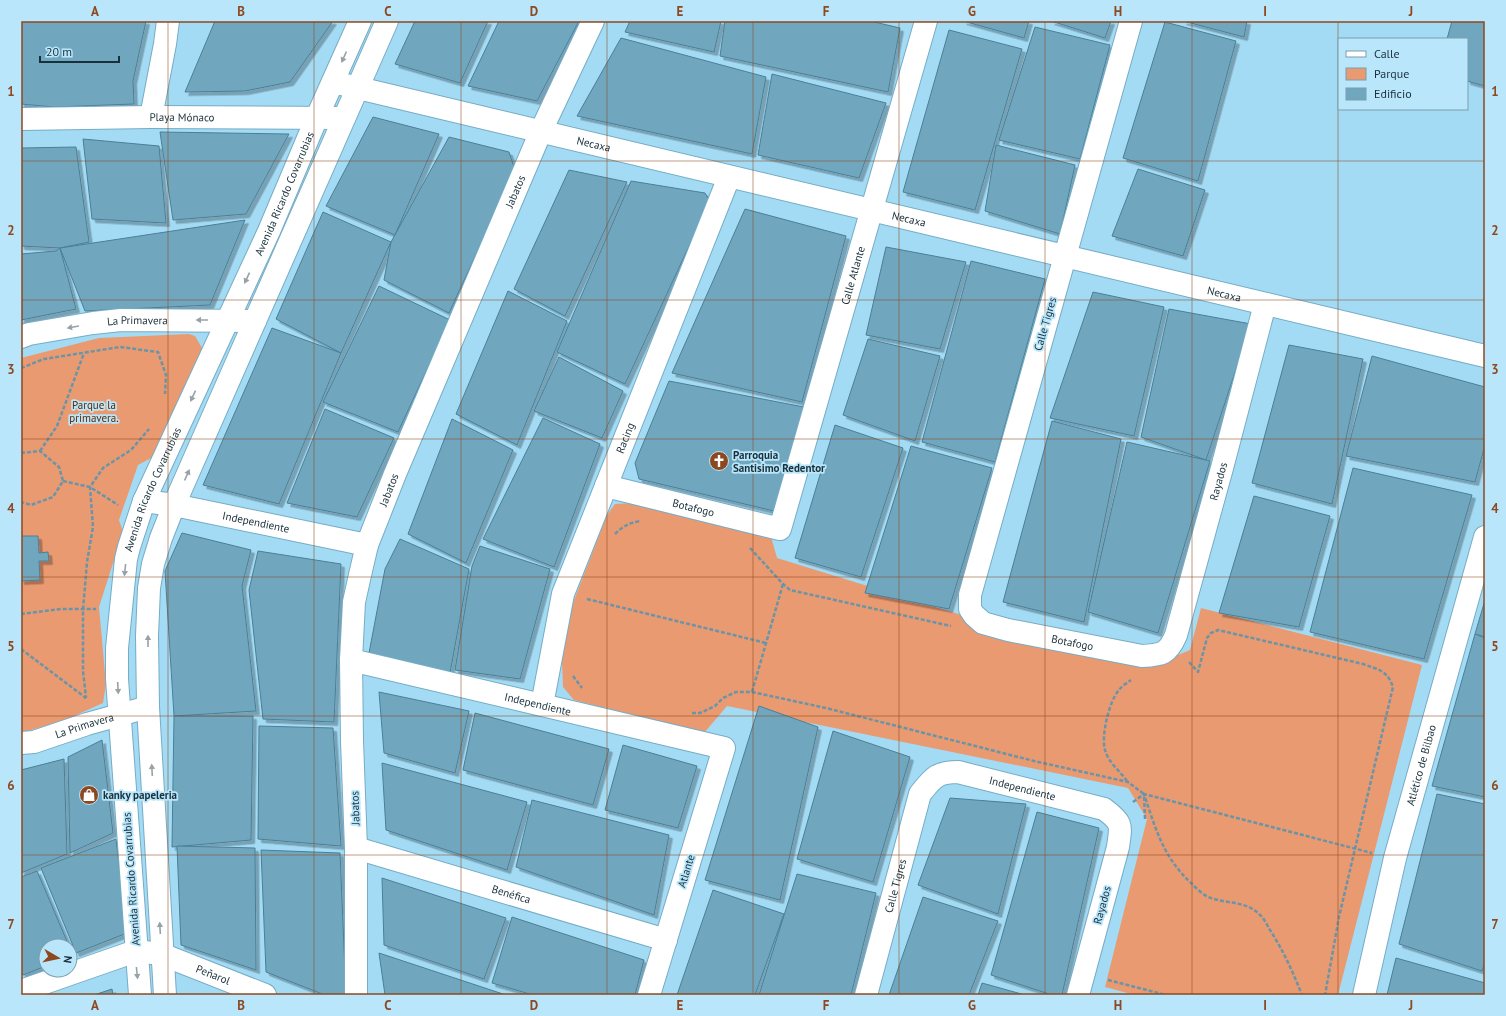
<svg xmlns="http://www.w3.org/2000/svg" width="1506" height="1016" font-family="'PT Sans',sans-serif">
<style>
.green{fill:#ea9a70}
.building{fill:#70a7bf;stroke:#4a7f97;filter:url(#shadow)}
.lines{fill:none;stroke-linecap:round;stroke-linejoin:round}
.minor-casing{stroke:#76acc5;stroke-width:24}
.tertiary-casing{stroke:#76acc5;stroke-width:24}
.path{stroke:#6a94a8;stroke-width:2.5;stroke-dasharray:4 2;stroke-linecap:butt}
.minor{stroke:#fff;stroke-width:22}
.tertiary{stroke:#fff;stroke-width:22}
.oneway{fill:#98a2a6}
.grid{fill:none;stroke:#8d481f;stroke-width:1;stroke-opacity:0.55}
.labels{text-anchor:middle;stroke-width:3.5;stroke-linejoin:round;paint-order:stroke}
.street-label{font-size:11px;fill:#19303a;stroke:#bae6fb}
.park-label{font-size:11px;fill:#5e2600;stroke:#bae6fb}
.poi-label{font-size:11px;font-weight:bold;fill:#19303a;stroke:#bae6fb;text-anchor:start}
.neatline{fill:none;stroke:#8d481f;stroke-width:1.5}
.grid-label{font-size:13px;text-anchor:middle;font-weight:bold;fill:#8d481f}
</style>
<defs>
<filter id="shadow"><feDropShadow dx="3.5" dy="3.5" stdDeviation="0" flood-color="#0004"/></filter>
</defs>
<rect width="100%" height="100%" fill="#a3dbf5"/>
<g class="green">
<path d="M189,334L195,336L202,348L153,457L138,465L119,520L123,532L99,607L106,684L103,703L65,720L21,733V358L99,338Z"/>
<path d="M634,503L770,533L777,558L968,617L1159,663L1190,650L1201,608L1422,665L1338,995H1135L1105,987L1147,819L1128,788L727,706L704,733L574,700L563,687L562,661L566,621L607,515L615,504Z"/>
</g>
<g class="building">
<path d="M21,21H146L133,81L134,104L54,107L21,104Z"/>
<path d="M215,21H333L290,82L245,91L185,92Z"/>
<path d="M415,21H488L460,83L395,64Z"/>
<path d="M499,21H579L537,101L468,86Z"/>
<path d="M630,21H721L714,52L625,32Z"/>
<path d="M725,21H870L900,28L888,92L720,56Z"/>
<path d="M963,21H1029L1024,38Z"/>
<path d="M1051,21H1111L1105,38Z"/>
<path d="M1183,21H1247L1244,37Z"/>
<path d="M1452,21H1485V86L1467,81V39H1447Z"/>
<path d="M1165,22L1236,41L1198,181L1123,158Z"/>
<path d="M1035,27L1110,45L1080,159L999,140Z"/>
<path d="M949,30L1022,49L975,210L903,192Z"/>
<path d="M621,38L766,77L752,154L577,116Z"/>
<path d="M772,74L886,103L859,178L758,155Z"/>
<path d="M373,117L439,134L395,235L326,206Z"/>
<path d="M160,132L289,134L246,214L173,220Z"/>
<path d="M449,137L509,152L515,170L449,313L384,280L391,242Z"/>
<path d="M83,139L159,146L166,223L92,219Z"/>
<path d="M996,145L1075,165L1060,234L985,211Z"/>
<path d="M76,147L89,242L60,248L21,246V148Z"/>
<path d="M1138,169L1205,190L1183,256L1112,236Z"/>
<path d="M569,170L627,182L565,316L514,289Z"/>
<path d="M631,181L705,193L710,201L625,384L557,352Z"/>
<path d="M745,209L846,236L802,402L672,373Z"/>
<path d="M323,212L391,242L341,353L276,319Z"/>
<path d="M245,220L210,305L85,311L60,248Z"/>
<path d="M886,247L966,262L940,349L866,335Z"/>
<path d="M60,248L76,309L21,320V254L56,251Z"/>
<path d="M971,261L1045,279L995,462L922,442Z"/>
<path d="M379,286L450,320L398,432L323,402Z"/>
<path d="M508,291L567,321L517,445L456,414Z"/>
<path d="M1093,292L1164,307L1134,436L1050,418Z"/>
<path d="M1169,309L1251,324L1206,460L1141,437Z"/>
<path d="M272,328L341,353L279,504L203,485Z"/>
<path d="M868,339L940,356L915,441L843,415Z"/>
<path d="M1289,345L1363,359L1332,504L1252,483Z"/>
<path d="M1372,356L1485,387V445L1475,482L1346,456Z"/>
<path d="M559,357L623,391L602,438L534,411Z"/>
<path d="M669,381L804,407L774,511L639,479L635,463Z"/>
<path d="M325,409L394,438L357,517L287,503Z"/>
<path d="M543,418L600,444L554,567L483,539Z"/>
<path d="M452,419L513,450L466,563L408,534Z"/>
<path d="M1052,421L1121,439L1084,622L1003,602Z"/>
<path d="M835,425L903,448L861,577L795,558Z"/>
<path d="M1127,442L1210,461L1158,633L1088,612Z"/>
<path d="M911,446L992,468L949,609L865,593Z"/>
<path d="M1353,468L1472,495L1424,659L1310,632Z"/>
<path d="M1254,496L1330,516L1299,627L1219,613Z"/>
<path d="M182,533L251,550L242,586L256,711L174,716L165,571Z"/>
<path d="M21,536H38L39,553L48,552L49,561H39L40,580L21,581Z"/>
<path d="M400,539L469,569L450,673L369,653L385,569Z"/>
<path d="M480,546L550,569L520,679L455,670L472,566Z"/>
<path d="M258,551L341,564L334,722L263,719L249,590Z"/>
<path d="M1485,600V637L1475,634Z"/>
<path d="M1475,634L1485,638V797L1432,786Z"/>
<path d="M379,692L469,711L455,773L384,753Z"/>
<path d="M759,706L818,727L780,900L705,880Z"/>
<path d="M475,713L609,749L593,805L463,770Z"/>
<path d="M174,716H253L251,840L172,847Z"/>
<path d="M259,726L333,728L341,846L258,839Z"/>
<path d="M833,731L910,757L873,882L797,859Z"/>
<path d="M102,740L113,833L70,853L68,757Z"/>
<path d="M623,745L697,766L678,828L605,810Z"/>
<path d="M64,759L67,854L21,873V770Z"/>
<path d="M382,763L527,802L507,870L386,830Z"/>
<path d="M1437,794L1485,804V962L1482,971L1399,944Z"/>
<path d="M950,798L1026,804L998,914L918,885Z"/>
<path d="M532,800L669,835L654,915L516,867Z"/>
<path d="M1037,812L1099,828L1062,995H1052L991,975Z"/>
<path d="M116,839L127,933L76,953L41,868Z"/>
<path d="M177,846L255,848L256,970L181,945Z"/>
<path d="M261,850L340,853L346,995H325L266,972Z"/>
<path d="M37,871L69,946H46V966L23,975L21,971V877Z"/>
<path d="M797,874L876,893L851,995H759Z"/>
<path d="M382,878L506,918L484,979L384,945Z"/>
<path d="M713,890L784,914L755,995H677Z"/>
<path d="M923,897L998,921L969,995H889Z"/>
<path d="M512,917L644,960L635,995H533L492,983Z"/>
<path d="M379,953L506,995H385Z"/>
<path d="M1396,958L1485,983V995H1387Z"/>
<path d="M982,983L1025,995H978Z"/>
<path d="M112,989L113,995H94Z"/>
</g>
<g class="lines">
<g class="minor-casing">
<g id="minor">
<path id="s1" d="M1131,21L970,595V609L974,615L983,623L1008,630L1142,656C1162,655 1168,654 1176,635L1222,468L1265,304"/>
<path id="s2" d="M333,82L1485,356"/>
<path d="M151,117L165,44L168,21"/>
<path id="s3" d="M21,119L151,117L344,118"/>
<path id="s4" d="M21,337L29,334L93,323L121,320L255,321"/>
<path id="s5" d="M606,486L780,529L926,21"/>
<path id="s6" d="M144,501L174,505L367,545"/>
<path id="s7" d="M351,660L724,748L649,995"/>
<path id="s8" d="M542,705L563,594L729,177"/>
<path id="s9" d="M21,743L34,742L87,724L148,707"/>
<path id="s10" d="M356,848L666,940"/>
<path id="s11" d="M21,991L136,951L161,954L265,995"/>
<path id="s12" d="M356,995V848L352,741L351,660L354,602L360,575L367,545L395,474L541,131L593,21"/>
<path id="s13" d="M866,995L920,794C933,778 936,772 958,772L1104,809C1123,823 1121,825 1118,847L1078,995"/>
<path id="s14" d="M1364,995L1395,858L1485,537"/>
</g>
</g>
<g class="tertiary-casing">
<g id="tertiary">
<path id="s15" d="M140,995L117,679V648L126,559L129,547L144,501L269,231L317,117L360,21"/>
<path d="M165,995L148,707L147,636L149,588L153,564L161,538L174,505L387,21"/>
</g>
</g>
<g class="path">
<path d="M21,368L44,359L120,347L158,352L166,375L165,394"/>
<path d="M40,451L57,426L84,353"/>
<path d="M21,453L40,451L59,467L63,481L53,497L31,505L21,502"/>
<path d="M63,481L90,487L118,505"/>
<path d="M615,534C623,526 629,523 640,521"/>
<path d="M750,548L783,584L790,590L951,626"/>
<path d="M587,599L766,643"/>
<path d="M21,614L61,609H96"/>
<path d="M21,649L86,698"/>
<path d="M1189,662L1198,672L1207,638L1211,633L1218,630L1363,664C1379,670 1387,670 1393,687L1339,917L1325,995"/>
<path d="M573,676L582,688"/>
<path d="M752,692L783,584"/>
<path d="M84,698L86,697L83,671V610L87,562L93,527L90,487L103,468L131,450L149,429"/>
<path d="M692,713H700L715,706L723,698L736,692H752L826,708L1034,761L1128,782L1144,794"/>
<path d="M1127,781C1120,771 1108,762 1105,750C1101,736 1109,701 1119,690C1122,686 1127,683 1131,680"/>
<path d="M1133,802L1144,794C1156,830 1163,857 1192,884C1197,889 1204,896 1211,898C1228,904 1246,901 1259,914C1264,918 1267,925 1270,930C1283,950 1293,972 1302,995"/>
<path d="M1145,819L1144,794L1372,853"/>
<path d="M1108,980L1166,995"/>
</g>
<use href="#minor" class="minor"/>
<use href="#tertiary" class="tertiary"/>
</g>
<defs><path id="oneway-solid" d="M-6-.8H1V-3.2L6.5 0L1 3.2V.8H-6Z"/></defs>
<g class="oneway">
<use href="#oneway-solid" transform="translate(344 57) rotate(114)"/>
<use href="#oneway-solid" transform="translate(247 278) rotate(115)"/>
<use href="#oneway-solid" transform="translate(202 320) rotate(180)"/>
<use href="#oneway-solid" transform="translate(73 327) rotate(170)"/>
<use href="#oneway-solid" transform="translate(193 396) rotate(115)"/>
<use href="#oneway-solid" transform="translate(187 475) rotate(-66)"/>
<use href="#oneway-solid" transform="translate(125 570) rotate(96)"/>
<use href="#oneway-solid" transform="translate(148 641) rotate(-90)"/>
<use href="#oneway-solid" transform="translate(118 688) rotate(87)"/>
<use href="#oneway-solid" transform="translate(152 770) rotate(-93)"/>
<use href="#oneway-solid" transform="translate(160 928) rotate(-93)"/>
<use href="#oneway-solid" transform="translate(137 973) rotate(84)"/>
</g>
<path class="grid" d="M168,21V995M314,21V995M461,21V995M607,21V995M753,21V995M899,21V995M1045,21V995M1192,21V995M1338,21V995M21,161H1485M21,300H1485M21,439H1485M21,577H1485M21,716H1485M21,855H1485"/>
<defs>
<g id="church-disc" transform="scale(1)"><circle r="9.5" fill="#8d481f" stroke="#bae6fb"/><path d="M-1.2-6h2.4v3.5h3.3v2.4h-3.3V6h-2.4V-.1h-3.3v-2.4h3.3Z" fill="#fff"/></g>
<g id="shop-disc" transform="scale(1)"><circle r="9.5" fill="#8d481f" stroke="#bae6fb"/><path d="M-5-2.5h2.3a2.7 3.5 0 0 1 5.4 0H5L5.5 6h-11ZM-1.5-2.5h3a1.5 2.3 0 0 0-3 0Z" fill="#fff"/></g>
</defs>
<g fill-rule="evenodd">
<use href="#church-disc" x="719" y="461"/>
<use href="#shop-disc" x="89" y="795"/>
</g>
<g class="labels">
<g class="street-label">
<text dy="4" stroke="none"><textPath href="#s3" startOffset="161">Playa Mónaco</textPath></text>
<text dy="4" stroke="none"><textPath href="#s2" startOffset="268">Necaxa</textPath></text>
<text dy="4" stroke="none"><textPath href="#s12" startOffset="835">Jabatos</textPath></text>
<text dy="4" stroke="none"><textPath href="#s15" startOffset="836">Avenida Ricardo Covarrubias</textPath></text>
<text dy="4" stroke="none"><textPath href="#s2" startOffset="592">Necaxa</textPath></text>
<text dy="4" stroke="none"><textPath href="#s5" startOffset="443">Calle Atlante</textPath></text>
<text dy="4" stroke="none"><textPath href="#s2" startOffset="916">Necaxa</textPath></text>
<text dy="4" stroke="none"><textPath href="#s4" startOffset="118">La Primavera</textPath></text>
<text transform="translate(1045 324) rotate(-74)" y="4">Calle Tigres</text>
<text dy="4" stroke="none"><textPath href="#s8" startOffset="281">Racing</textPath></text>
<text dy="4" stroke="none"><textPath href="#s1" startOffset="995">Rayados</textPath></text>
<text dy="4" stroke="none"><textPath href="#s15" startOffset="512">Avenida Ricardo Covarrubias</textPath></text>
<text dy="4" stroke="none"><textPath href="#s12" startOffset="511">Jabatos</textPath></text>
<text dy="4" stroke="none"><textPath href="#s5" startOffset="90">Botafogo</textPath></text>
<text dy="4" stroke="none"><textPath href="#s6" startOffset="114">Independiente</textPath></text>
<text dy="4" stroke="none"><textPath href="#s1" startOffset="721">Botafogo</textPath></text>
<text dy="4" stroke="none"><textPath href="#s7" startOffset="192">Independiente</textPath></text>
<text dy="4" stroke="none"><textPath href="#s9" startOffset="66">La Primavera</textPath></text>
<text dy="4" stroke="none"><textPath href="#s14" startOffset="237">Atlético de Bilbao</textPath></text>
<text dy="4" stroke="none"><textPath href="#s13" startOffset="321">Independiente</textPath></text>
<text transform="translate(355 808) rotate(-92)" y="4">Jabatos</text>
<text transform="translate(686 871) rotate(-73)" y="4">Atlante</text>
<text transform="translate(131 879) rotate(-94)" y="4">Avenida Ricardo Covarrubias</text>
<text dy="4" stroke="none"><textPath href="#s13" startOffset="113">Calle Tigres</textPath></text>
<text dy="4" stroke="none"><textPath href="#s10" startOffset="162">Benéfica</textPath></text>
<text transform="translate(1102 905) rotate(-75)" y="4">Rayados</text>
<text dy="4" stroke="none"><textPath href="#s11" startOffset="203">Peñarol</textPath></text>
</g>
<g class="park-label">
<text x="94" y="409">Parque la<tspan x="94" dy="13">primavera.</tspan></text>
</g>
<g class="poi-label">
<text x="733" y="459">Parroquia<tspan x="733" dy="13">Santisimo Redentor</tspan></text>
<text x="103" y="799">kanky papeleria</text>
</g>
</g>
<rect width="1506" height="1016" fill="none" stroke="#bae6fb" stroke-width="44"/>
<rect x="1338" y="38" width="130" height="72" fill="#bae6fb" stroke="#7a9dae"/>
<rect x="1346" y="51" width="20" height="6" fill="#ffffff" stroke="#7a9dae"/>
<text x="1374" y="58" font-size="12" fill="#19303a">Calle</text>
<rect x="1346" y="68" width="20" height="12" fill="#ea9a70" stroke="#7a9dae"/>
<text x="1374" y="78" font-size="12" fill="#19303a">Parque</text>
<rect x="1346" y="88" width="20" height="12" fill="#70a7bf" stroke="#7a9dae"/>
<text x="1374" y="98" font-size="12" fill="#19303a">Edificio</text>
<g transform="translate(58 958) rotate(99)"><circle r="19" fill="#bae6fb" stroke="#7a9dae"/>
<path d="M0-3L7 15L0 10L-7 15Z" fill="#8d481f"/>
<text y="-6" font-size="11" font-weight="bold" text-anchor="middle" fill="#19303a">N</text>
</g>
<path d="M40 56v6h79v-6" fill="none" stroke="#19303a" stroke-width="2"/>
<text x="46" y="56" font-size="12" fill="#19303a" stroke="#bae6fb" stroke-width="3" paint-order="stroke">20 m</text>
<rect x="22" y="22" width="1462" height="972" class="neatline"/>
<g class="grid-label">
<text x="95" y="16">A</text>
<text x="241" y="16">B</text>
<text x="388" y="16">C</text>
<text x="534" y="16">D</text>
<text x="680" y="16">E</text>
<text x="826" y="16">F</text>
<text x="972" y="16">G</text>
<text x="1118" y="16">H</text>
<text x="1265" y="16">I</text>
<text x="1411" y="16">J</text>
<text x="11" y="96">1</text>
<text x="1495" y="96">1</text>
<text x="11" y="235">2</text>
<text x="1495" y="235">2</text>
<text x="11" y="374">3</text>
<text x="1495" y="374">3</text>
<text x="11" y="513">4</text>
<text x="1495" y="513">4</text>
<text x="11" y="651">5</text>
<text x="1495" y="651">5</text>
<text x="11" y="790">6</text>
<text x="1495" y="790">6</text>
<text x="11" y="929">7</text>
<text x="1495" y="929">7</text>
<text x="95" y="1010">A</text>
<text x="241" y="1010">B</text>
<text x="388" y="1010">C</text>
<text x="534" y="1010">D</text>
<text x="680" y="1010">E</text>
<text x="826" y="1010">F</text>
<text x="972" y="1010">G</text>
<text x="1118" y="1010">H</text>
<text x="1265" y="1010">I</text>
<text x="1411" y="1010">J</text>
</g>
</svg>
